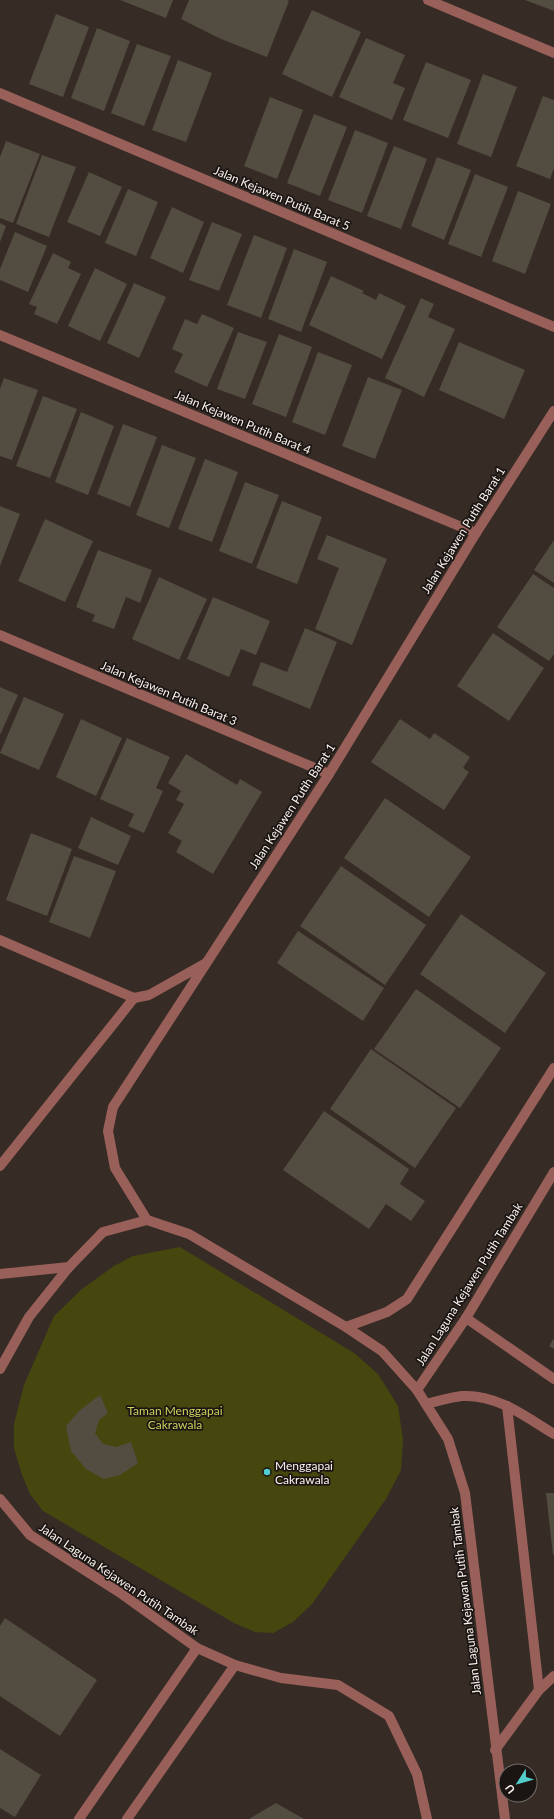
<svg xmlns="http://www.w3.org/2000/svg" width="554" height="1819" viewBox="0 0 554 1819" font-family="Lato,sans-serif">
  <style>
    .green { fill: #46470f }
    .building { fill: #534d41 }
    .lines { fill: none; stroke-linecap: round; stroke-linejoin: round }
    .minor { stroke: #99605a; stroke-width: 10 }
    .poi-dot { fill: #52cdcc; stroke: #1a1512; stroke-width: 1.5 }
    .labels { text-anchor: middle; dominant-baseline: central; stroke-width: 3.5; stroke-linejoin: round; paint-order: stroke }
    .street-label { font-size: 12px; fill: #f9f2ee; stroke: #1a1512 }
    .park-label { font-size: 12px; fill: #ccd05d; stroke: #1a1512 }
    .poi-label { font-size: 12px; fill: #f9f2ee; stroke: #1a1512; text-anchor: start }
  </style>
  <rect width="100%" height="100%" fill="#362b25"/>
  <polygon class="green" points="180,1247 257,1294 259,1294 259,1295 354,1353 378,1374 398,1406 403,1440 401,1470 386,1499 312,1604 293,1622 273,1633 255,1632 234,1623 43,1511 30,1494 22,1475 14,1448 14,1424 24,1385 54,1316 82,1289 114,1266 133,1256"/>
  <g class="building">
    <polygon points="120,0 173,0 166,18"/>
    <polygon points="189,0 287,0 289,1 267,57 221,39 181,19"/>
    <polygon points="525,0 554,0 554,11"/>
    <polygon points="312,10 361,32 332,97 282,74"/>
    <polygon points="56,14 89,27 63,97 29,84"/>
    <polygon points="97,28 130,41 104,111 71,98"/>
    <polygon points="366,38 405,55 393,83 405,88 392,120 339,97"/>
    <polygon points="137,44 171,56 144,126 111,113"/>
    <polygon points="178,60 212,73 186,142 152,130"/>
    <polygon points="426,62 471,80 448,138 403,120"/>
    <polygon points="483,74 517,87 491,157 457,144"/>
    <polygon points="543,96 554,100 554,168 550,179 516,166"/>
    <polygon points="270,97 303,110 277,179 244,166"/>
    <polygon points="314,114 347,127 320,196 287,183"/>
    <polygon points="355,130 388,143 362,213 328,200"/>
    <polygon points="6,141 40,154 13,223 0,218 0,157"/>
    <polygon points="394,146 427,159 401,229 367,216"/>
    <polygon points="42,155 76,167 49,237 16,224"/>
    <polygon points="437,157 471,170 444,240 411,226"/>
    <polygon points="89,172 122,187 100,236 67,222"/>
    <polygon points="475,174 508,187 481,257 448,244"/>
    <polygon points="128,189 158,202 136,256 105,243"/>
    <polygon points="518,191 551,204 525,274 492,261"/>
    <polygon points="172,207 204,222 183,273 150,258"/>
    <polygon points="212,222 242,234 219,291 189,280"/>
    <polygon points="0,223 6,226 0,242"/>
    <polygon points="15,232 47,246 28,292 0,280 0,269"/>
    <polygon points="254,235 287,248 261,318 227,305"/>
    <polygon points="294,249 327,262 301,332 268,319"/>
    <polygon points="53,253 71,262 68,268 81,274 57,324 34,314 37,307 29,304"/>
    <polygon points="95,268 127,284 100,341 68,326"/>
    <polygon points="331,276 364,291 362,293 376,300 379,293 406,306 382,359 309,325"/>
    <polygon points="134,283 166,297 139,358 107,343"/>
    <polygon points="421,298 434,304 428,317 455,329 424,397 385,378"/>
    <polygon points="202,314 234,328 207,387 174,372 183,354 172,349 185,319 197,324"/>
    <polygon points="238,332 267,342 245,399 217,389"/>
    <polygon points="279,334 312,347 286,417 252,404"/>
    <polygon points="459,342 525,370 504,419 439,390"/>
    <polygon points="318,352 352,365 325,435 292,422"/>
    <polygon points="368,377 402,390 375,459 342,446"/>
    <polygon points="4,378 38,390 12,460 0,456 0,389"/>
    <polygon points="43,396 77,409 50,478 16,466"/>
    <polygon points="81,412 114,426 88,495 55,482"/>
    <polygon points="123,424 157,437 130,507 97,494"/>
    <polygon points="162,445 196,458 169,528 136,515"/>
    <polygon points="205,459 238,472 212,542 178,529"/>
    <polygon points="245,482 279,495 252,564 219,551"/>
    <polygon points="282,501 322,517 297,584 256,568"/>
    <polygon points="0,506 20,514 0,566"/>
    <polygon points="45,519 93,541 65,602 18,581"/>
    <polygon points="327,535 387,559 352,645 315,629 339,568 317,559"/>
    <polygon points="554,540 554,583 534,570"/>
    <polygon points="98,550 152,570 140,603 126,597 114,629 92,621 95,615 76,607"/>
    <polygon points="533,574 554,588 554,654 549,661 497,627"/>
    <polygon points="159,577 207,599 179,660 132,639"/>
    <polygon points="213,597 270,621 256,655 241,649 229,677 187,659"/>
    <polygon points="305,628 337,642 310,709 252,685 261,662 287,672"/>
    <polygon points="493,633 544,668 509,721 457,686"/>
    <polygon points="0,687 18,695 0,735"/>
    <polygon points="24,697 64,714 39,770 0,753"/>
    <polygon points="81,719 122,738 96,796 56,777"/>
    <polygon points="400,719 430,739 434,733 470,757 463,768 469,772 444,810 371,762"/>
    <polygon points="127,738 170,757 156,788 163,791 144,833 128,826 134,814 100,799"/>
    <polygon points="186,754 237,785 240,779 262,792 213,874 176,852 182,841 168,833 184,804 176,800 181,791 168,783"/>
    <polygon points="385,798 471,857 429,917 344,858"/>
    <polygon points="91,817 131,836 118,865 78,848"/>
    <polygon points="31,833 72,849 47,916 6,900"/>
    <polygon points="74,856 116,871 90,938 49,922"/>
    <polygon points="341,866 426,925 385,985 300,926"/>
    <polygon points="461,914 546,973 505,1033 420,974"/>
    <polygon points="298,931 384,988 363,1021 277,963"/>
    <polygon points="416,989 501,1048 460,1108 374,1049"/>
    <polygon points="371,1049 456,1108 415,1168 330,1109"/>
    <polygon points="324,1111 409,1169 400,1184 425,1201 411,1221 386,1204 369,1229 283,1170"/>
    <polygon points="554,1338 554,1349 549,1346"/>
    <polygon points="100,1395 108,1413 99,1420 95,1433 103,1444 116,1447 131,1442 138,1463 120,1475 104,1479 86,1469 71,1451 66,1426 79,1411"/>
    <polygon points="546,1493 554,1493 554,1555 553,1555"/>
    <polygon points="5,1618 97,1680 60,1736 0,1696 0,1626"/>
    <polygon points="0,1749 41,1775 15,1817 0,1808"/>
    <polygon points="276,1803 304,1819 249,1819"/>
  </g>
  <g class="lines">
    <g class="minor">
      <polyline points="428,0 554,53"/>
      <polyline points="0,93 554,327"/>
      <polyline points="0,335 476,533"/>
      <polyline points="0,635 329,774"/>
      <polyline points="0,940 134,998 149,995 206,963"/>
      <polyline points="0,1166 134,998"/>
      <polyline points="147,1220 115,1168 108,1131 113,1107 329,774 476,533 554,411"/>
      <polyline points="0,1274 69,1267"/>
      <polyline points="466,1318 554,1379"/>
      <polyline points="346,1327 387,1312 407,1299 554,1068"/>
      <polyline points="0,1369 29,1317 69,1267 103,1232 147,1220 189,1234 346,1327 382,1351 417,1390 448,1439 465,1493 505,1819"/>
      <polyline points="417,1390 466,1318 554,1172"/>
      <path d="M426 1404C438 1401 451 1397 462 1396 497 1394 526 1417 554 1434"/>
      <polyline points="507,1406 539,1690"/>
      <polyline points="0,1499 30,1535 119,1592 197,1648 235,1665 281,1678 338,1685 389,1716 417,1774 427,1819"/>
      <polyline points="495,1750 539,1690 554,1676"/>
      <polyline points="79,1819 197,1648"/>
      <polyline points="127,1819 235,1665"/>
    </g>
  </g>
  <circle class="poi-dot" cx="267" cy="1472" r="4"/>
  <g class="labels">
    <g class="street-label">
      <text transform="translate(282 198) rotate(23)">Jalan Kejawen Putih Barat 5</text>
      <text transform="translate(243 422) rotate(23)">Jalan Kejawen Putih Barat 4</text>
      <text transform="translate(463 530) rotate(-58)">Jalan Kejawen Putih Barat 1</text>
      <text transform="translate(169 693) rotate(23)">Jalan Kejawen Putih Barat 3</text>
      <text transform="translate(292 806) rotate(-57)">Jalan Kejawen Putih Barat 1</text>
      <text transform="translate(469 1284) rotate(-58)">Jalan Laguna Kejawen Putih Tambak</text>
      <text transform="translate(119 1579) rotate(34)">Jalan Laguna Kejawen Putih Tambak</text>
      <text transform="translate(465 1601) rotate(-97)">Jalan Laguna Kejawan Putih Tambak</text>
    </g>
    <g class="park-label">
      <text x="175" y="1410">Taman Menggapai<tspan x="175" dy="14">Cakrawala</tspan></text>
    </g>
    <g class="poi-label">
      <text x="275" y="1465">Menggapai<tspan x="275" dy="14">Cakrawala</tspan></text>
    </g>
  </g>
  <g transform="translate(518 1783) rotate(233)"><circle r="19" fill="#1a1512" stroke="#736d6a"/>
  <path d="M0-3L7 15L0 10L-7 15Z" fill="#52cdcc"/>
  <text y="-6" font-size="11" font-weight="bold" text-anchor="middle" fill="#f9f2ee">U</text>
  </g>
</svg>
